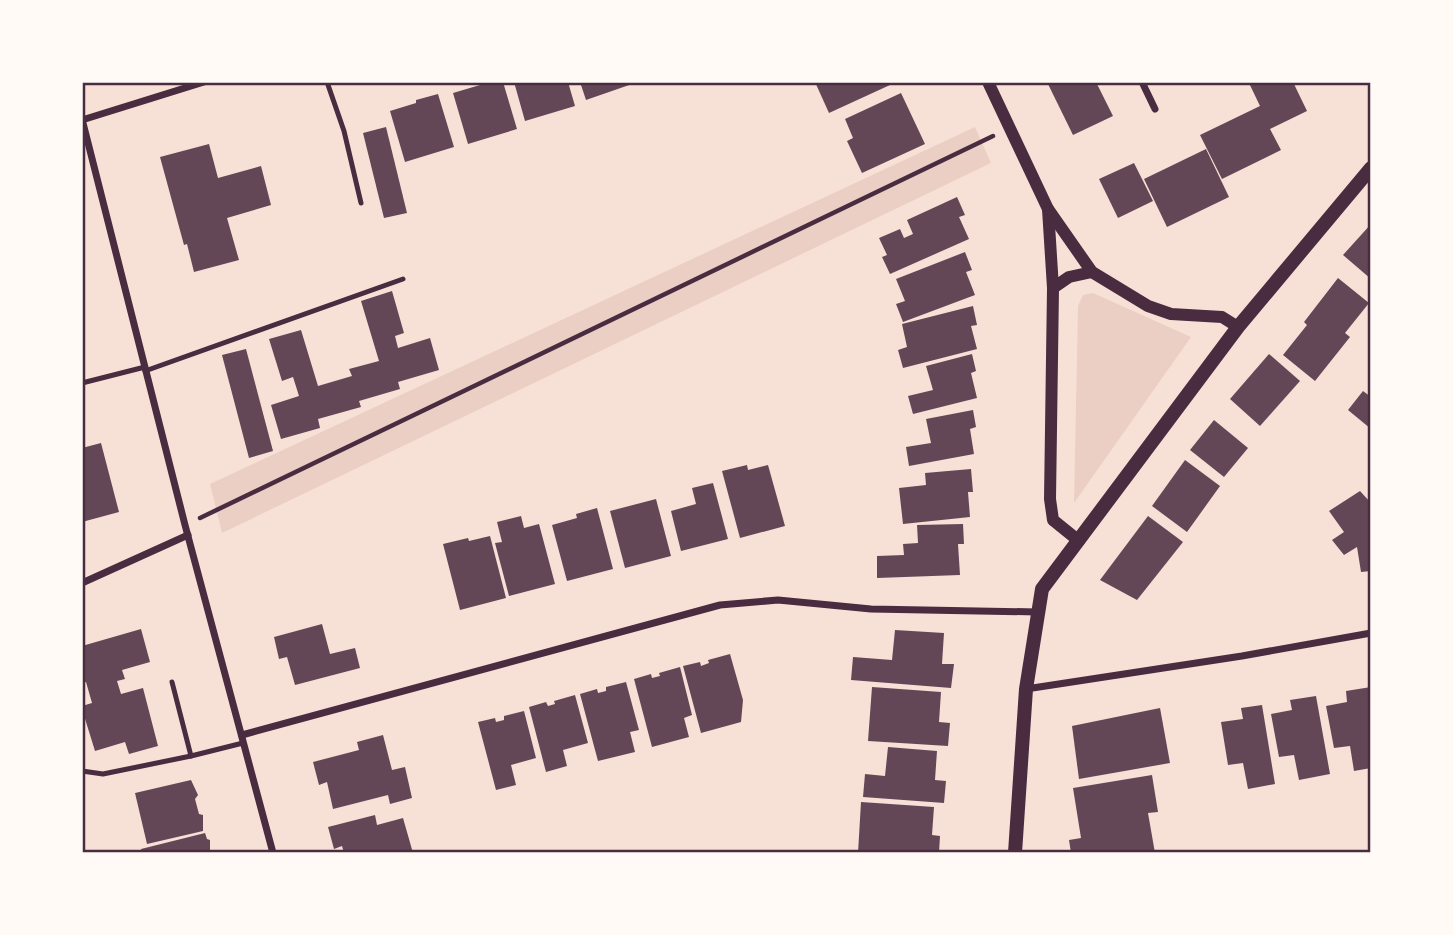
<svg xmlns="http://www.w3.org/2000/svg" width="1453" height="935" viewBox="0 0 1453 935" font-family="'Asap Condensed',sans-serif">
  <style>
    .green { fill: #ebcfc5 }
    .building { fill: #644757 }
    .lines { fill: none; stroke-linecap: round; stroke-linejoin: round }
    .path { stroke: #4a2c40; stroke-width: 4.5 }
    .service { stroke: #4a2c40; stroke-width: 5 }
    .minor { stroke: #4a2c40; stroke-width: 7 }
    .tertiary { stroke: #4a2c40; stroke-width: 12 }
    .secondary { stroke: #4a2c40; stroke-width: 14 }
    .neatline { fill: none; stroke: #4a2c40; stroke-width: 2.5 }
  </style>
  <rect width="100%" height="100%" fill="#f7e1d7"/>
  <g class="green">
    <polygon points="975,127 991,163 222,533 210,484"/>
    <polygon points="1093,293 1191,337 1074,503 1078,306 1083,295"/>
  </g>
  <g class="building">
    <polygon points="479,82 503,82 517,129 468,144 453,93 480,85"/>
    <polygon points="514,82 568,82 575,106 525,121"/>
    <polygon points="580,82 635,82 635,83 586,100"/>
    <polygon points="815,82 889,82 890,85 829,113"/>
    <polygon points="1047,82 1096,82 1113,116 1073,135"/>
    <polygon points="1252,82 1293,82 1307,111 1270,129 1281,150 1222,179 1200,135 1260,106 1249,83"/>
    <polygon points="901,93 925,144 862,173 847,141 853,138 845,119"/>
    <polygon points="438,94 454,147 405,162 390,111 416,103 416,100"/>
    <polygon points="386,127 407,213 384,218 363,133"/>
    <polygon points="209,144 218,178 261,166 271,205 227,218 239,260 194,272 187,244 184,245 160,157"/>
    <polygon points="1206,149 1229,197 1167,227 1144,179"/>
    <polygon points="1134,163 1153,201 1118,218 1099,179"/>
    <polygon points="957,197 965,215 959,217 969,239 890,274 882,257 887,255 879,238 900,229 904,238 913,234 907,220"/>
    <polygon points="1371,224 1371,279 1343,255"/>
    <polygon points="965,252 972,270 966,272 975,295 903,322 896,304 905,301 896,279"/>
    <polygon points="1338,278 1369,303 1345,333 1350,337 1315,381 1283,355 1307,325 1304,322"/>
    <polygon points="392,291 404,333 395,336 398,348 430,338 439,370 398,382 400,389 359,401 361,407 318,419 320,428 281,439 271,405 299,396 293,377 282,381 269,339 301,330 318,386 352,376 349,369 379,361 361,301"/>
    <polygon points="973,306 977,325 971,326 977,349 903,368 898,350 907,347 902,324"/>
    <polygon points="246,349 273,451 249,458 222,355"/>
    <polygon points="972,354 976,371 971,373 977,398 913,414 908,396 933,390 926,366"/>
    <polygon points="1269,354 1300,381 1260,426 1230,399"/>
    <polygon points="1363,391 1371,397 1371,429 1348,410"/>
    <polygon points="973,410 976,427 970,429 974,454 909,466 906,447 931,443 926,419"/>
    <polygon points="1214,420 1248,448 1224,477 1190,450"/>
    <polygon points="101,443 119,512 82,522 82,448"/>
    <polygon points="1185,460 1220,486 1187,532 1152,506"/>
    <polygon points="747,465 748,470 768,465 785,526 740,538 722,471"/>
    <polygon points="971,469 973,492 968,492 970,517 903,524 899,488 926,485 925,473"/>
    <polygon points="713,483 728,539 681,551 671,511 696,504 692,488"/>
    <polygon points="1360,491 1371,503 1371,571 1361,572 1357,547 1344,555 1332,540 1344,532 1329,511"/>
    <polygon points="656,499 671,556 625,568 610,511"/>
    <polygon points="597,508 613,569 567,581 552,525 577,518 576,514"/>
    <polygon points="521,516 524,528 539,524 555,584 509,596 495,543 502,542 497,522"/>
    <polygon points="1148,516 1183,542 1137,600 1100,580"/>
    <polygon points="963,524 964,544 958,544 960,575 877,578 877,556 904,555 903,544 918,543 917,525"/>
    <polygon points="490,536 506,598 460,610 443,544 468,538 469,541"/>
    <polygon points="322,624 330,654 355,648 360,668 295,685 287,657 279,659 274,637"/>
    <polygon points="141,629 150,662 122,670 125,679 117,681 121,694 143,688 158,746 129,754 125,742 95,751 82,709 82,706 92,703 86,682 82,683 82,646"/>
    <polygon points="895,630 944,633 942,664 954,664 951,688 851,680 853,657 892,660"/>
    <polygon points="730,654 743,700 741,722 701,733 683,666 700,662 701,666 709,663 708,660"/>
    <polygon points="680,667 692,715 684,718 689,737 652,747 634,679 651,674 652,678 660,676 659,673"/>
    <polygon points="626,682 639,730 630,732 635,752 598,761 580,694 597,689 598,693 606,691 606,687"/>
    <polygon points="872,687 941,692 939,722 950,723 948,746 868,741"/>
    <polygon points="1371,687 1371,768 1354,771 1350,746 1334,748 1326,706 1347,702 1346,691"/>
    <polygon points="575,695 588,743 563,750 567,766 546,772 529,707 546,702 548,706 555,704 554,701"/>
    <polygon points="1316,696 1330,774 1299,780 1294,755 1279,757 1271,714 1292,710 1290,700"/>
    <polygon points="1262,705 1275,784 1248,789 1243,763 1228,765 1221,722 1243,719 1241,708"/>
    <polygon points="1160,708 1170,763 1079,779 1072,726"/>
    <polygon points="524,711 536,758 511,765 516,785 496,790 478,722 495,718 496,722 504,720 504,716"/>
    <polygon points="383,735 392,770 405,767 412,798 390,804 388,795 333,809 327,782 319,785 313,762 359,750 357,742"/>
    <polygon points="888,747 937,751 935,780 946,781 944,803 863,797 865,774 885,776"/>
    <polygon points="1152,775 1158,812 1148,813 1155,853 1071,853 1069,840 1081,838 1073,788"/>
    <polygon points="191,780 198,795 195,799 199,814 203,815 203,831 147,844 135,793"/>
    <polygon points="861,802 934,807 932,835 940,836 939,853 858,853"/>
    <polygon points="375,815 377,825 403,818 413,853 344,853 342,846 334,849 328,827"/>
    <polygon points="205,833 207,839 210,840 210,853 142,853 141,849"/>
  </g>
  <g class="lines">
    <polyline class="path" points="200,518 993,136"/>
    <g class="service">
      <polyline points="327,82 344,131 361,203"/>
      <polyline points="145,371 403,279"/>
      <polyline points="82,383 145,367"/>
      <polyline points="172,682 191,756"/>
      <polyline points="82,771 103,774 191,756 243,743"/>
    </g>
    <g class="minor">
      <polyline points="1142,82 1155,109"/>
      <polyline points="82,119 185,525 273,853"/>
      <polyline points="82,120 204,82"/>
      <polyline points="82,583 188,535"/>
      <polyline points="1026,689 1242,656 1371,633"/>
      <polyline points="242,735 720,605 778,600 871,609 1037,612"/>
    </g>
    <g class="tertiary">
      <polyline points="988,82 1048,209 1092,272 1148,306 1171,314 1222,317 1238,327"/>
      <polyline points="1048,209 1053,288 1050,499 1053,520 1079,541"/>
      <polyline points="1053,288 1069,277 1092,272"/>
    </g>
    <polyline class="secondary" points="1015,853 1026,689 1042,589 1238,327 1371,168"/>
  </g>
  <rect width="1453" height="935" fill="none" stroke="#fffaf5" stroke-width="168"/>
  <rect x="84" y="84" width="1285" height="767" class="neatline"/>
</svg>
